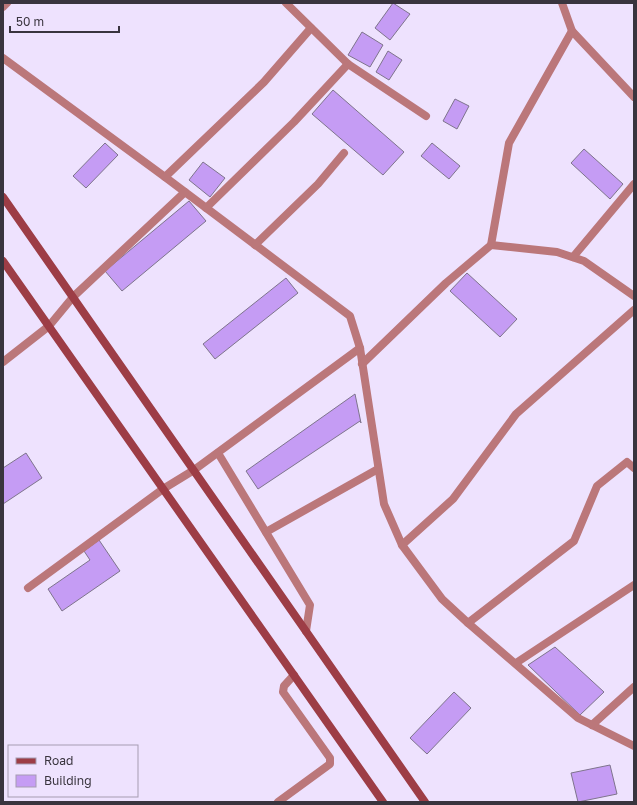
<svg xmlns="http://www.w3.org/2000/svg" width="637" height="805" viewBox="0 0 637 805" font-family="'Golos Text',sans-serif">
  <style>
    .building { fill: #c59cf4; stroke: #7e748c }
    .lines { fill: none; stroke-linecap: round; stroke-linejoin: round }
    .lane { stroke: #bb777a; stroke-width: 8 }
    .street { stroke: #bb777a; stroke-width: 8 }
    .secondary { stroke: #9d3d46; stroke-width: 8 }
  </style>
  <rect width="100%" height="100%" fill="#eee2fe"/>
  <g class="building">
    <polygon points="393,3 410,14 390,40 375,28"/>
    <polygon points="362,32 383,45 370,67 348,55"/>
    <polygon points="388,51 402,60 389,80 376,72"/>
    <polygon points="333,90 404,152 383,175 312,114"/>
    <polygon points="455,99 469,106 457,129 443,121"/>
    <polygon points="105,143 118,155 86,188 73,176"/>
    <polygon points="432,143 460,166 449,179 421,156"/>
    <polygon points="584,149 623,184 610,199 571,163"/>
    <polygon points="203,162 225,178 210,197 189,180"/>
    <polygon points="189,201 206,221 122,291 105,271"/>
    <polygon points="467,273 517,319 500,337 450,291"/>
    <polygon points="286,278 298,293 215,359 203,344"/>
    <polygon points="355,394 361,423 360,421 258,489 246,471"/>
    <polygon points="26,453 42,478 3,504 3,468"/>
    <polygon points="99,540 120,571 62,611 48,589 90,560 84,551"/>
    <polygon points="555,647 604,692 580,715 528,665"/>
    <polygon points="454,692 471,708 427,754 410,738"/>
    <polygon points="610,765 617,794 578,802 571,773"/>
  </g>
  <g class="lines">
    <polyline class="lane" points="3,362 49,326"/>
    <g class="street">
      <polyline points="286,3 348,64 426,116"/>
      <polyline points="562,3 572,31 634,97"/>
      <polyline points="3,7 7,3"/>
      <polyline points="3,58 165,177 350,316 360,348 384,504 402,545 442,599 468,623 578,718 634,746"/>
      <polyline points="165,177 264,82 311,28"/>
      <polyline points="206,208 294,122 348,64"/>
      <polyline points="255,245 318,184 344,153"/>
      <polyline points="491,245 557,252 584,261 634,296"/>
      <polyline points="573,257 634,184"/>
      <polyline points="49,326 73,297 185,192"/>
      <polyline points="362,364 446,283 491,245 509,143 572,31"/>
      <polyline points="218,453 310,605 306,631"/>
      <polyline points="266,532 378,469"/>
      <polyline points="402,545 453,499 516,414 634,310"/>
      <polyline points="28,588 163,489 194,470 360,348"/>
      <polyline points="468,623 574,541 597,486 627,462 634,468"/>
      <polyline points="516,663 634,585"/>
      <polyline points="592,725 634,687"/>
      <polyline points="278,802 330,764 330,758 283,692 284,686 294,675"/>
    </g>
    <g class="secondary">
      <polyline points="3,197 425,802"/>
      <polyline points="3,261 383,802"/>
    </g>
  </g>
  <rect width="637" height="805" fill="none" stroke="#39343e" stroke-width="8"/>
  <rect x="8" y="745" width="130" height="52" fill="#eee2fe" stroke="#a69cb1"/>
  <rect x="16" y="758" width="20" height="6" fill="#9d3d46" stroke="#a69cb1"/>
  <text x="44" y="765" font-size="12" fill="#39343e">Road</text>
  <rect x="16" y="775" width="20" height="12" fill="#c59cf4" stroke="#a69cb1"/>
  <text x="44" y="785" font-size="12" fill="#39343e">Building</text>
  <path d="M10 26v6h109v-6" fill="none" stroke="#39343e" stroke-width="2"/>
  <text x="16" y="26" font-size="12" fill="#39343e" stroke="#eee2fe" stroke-width="3" paint-order="stroke">50 m</text>
</svg>
